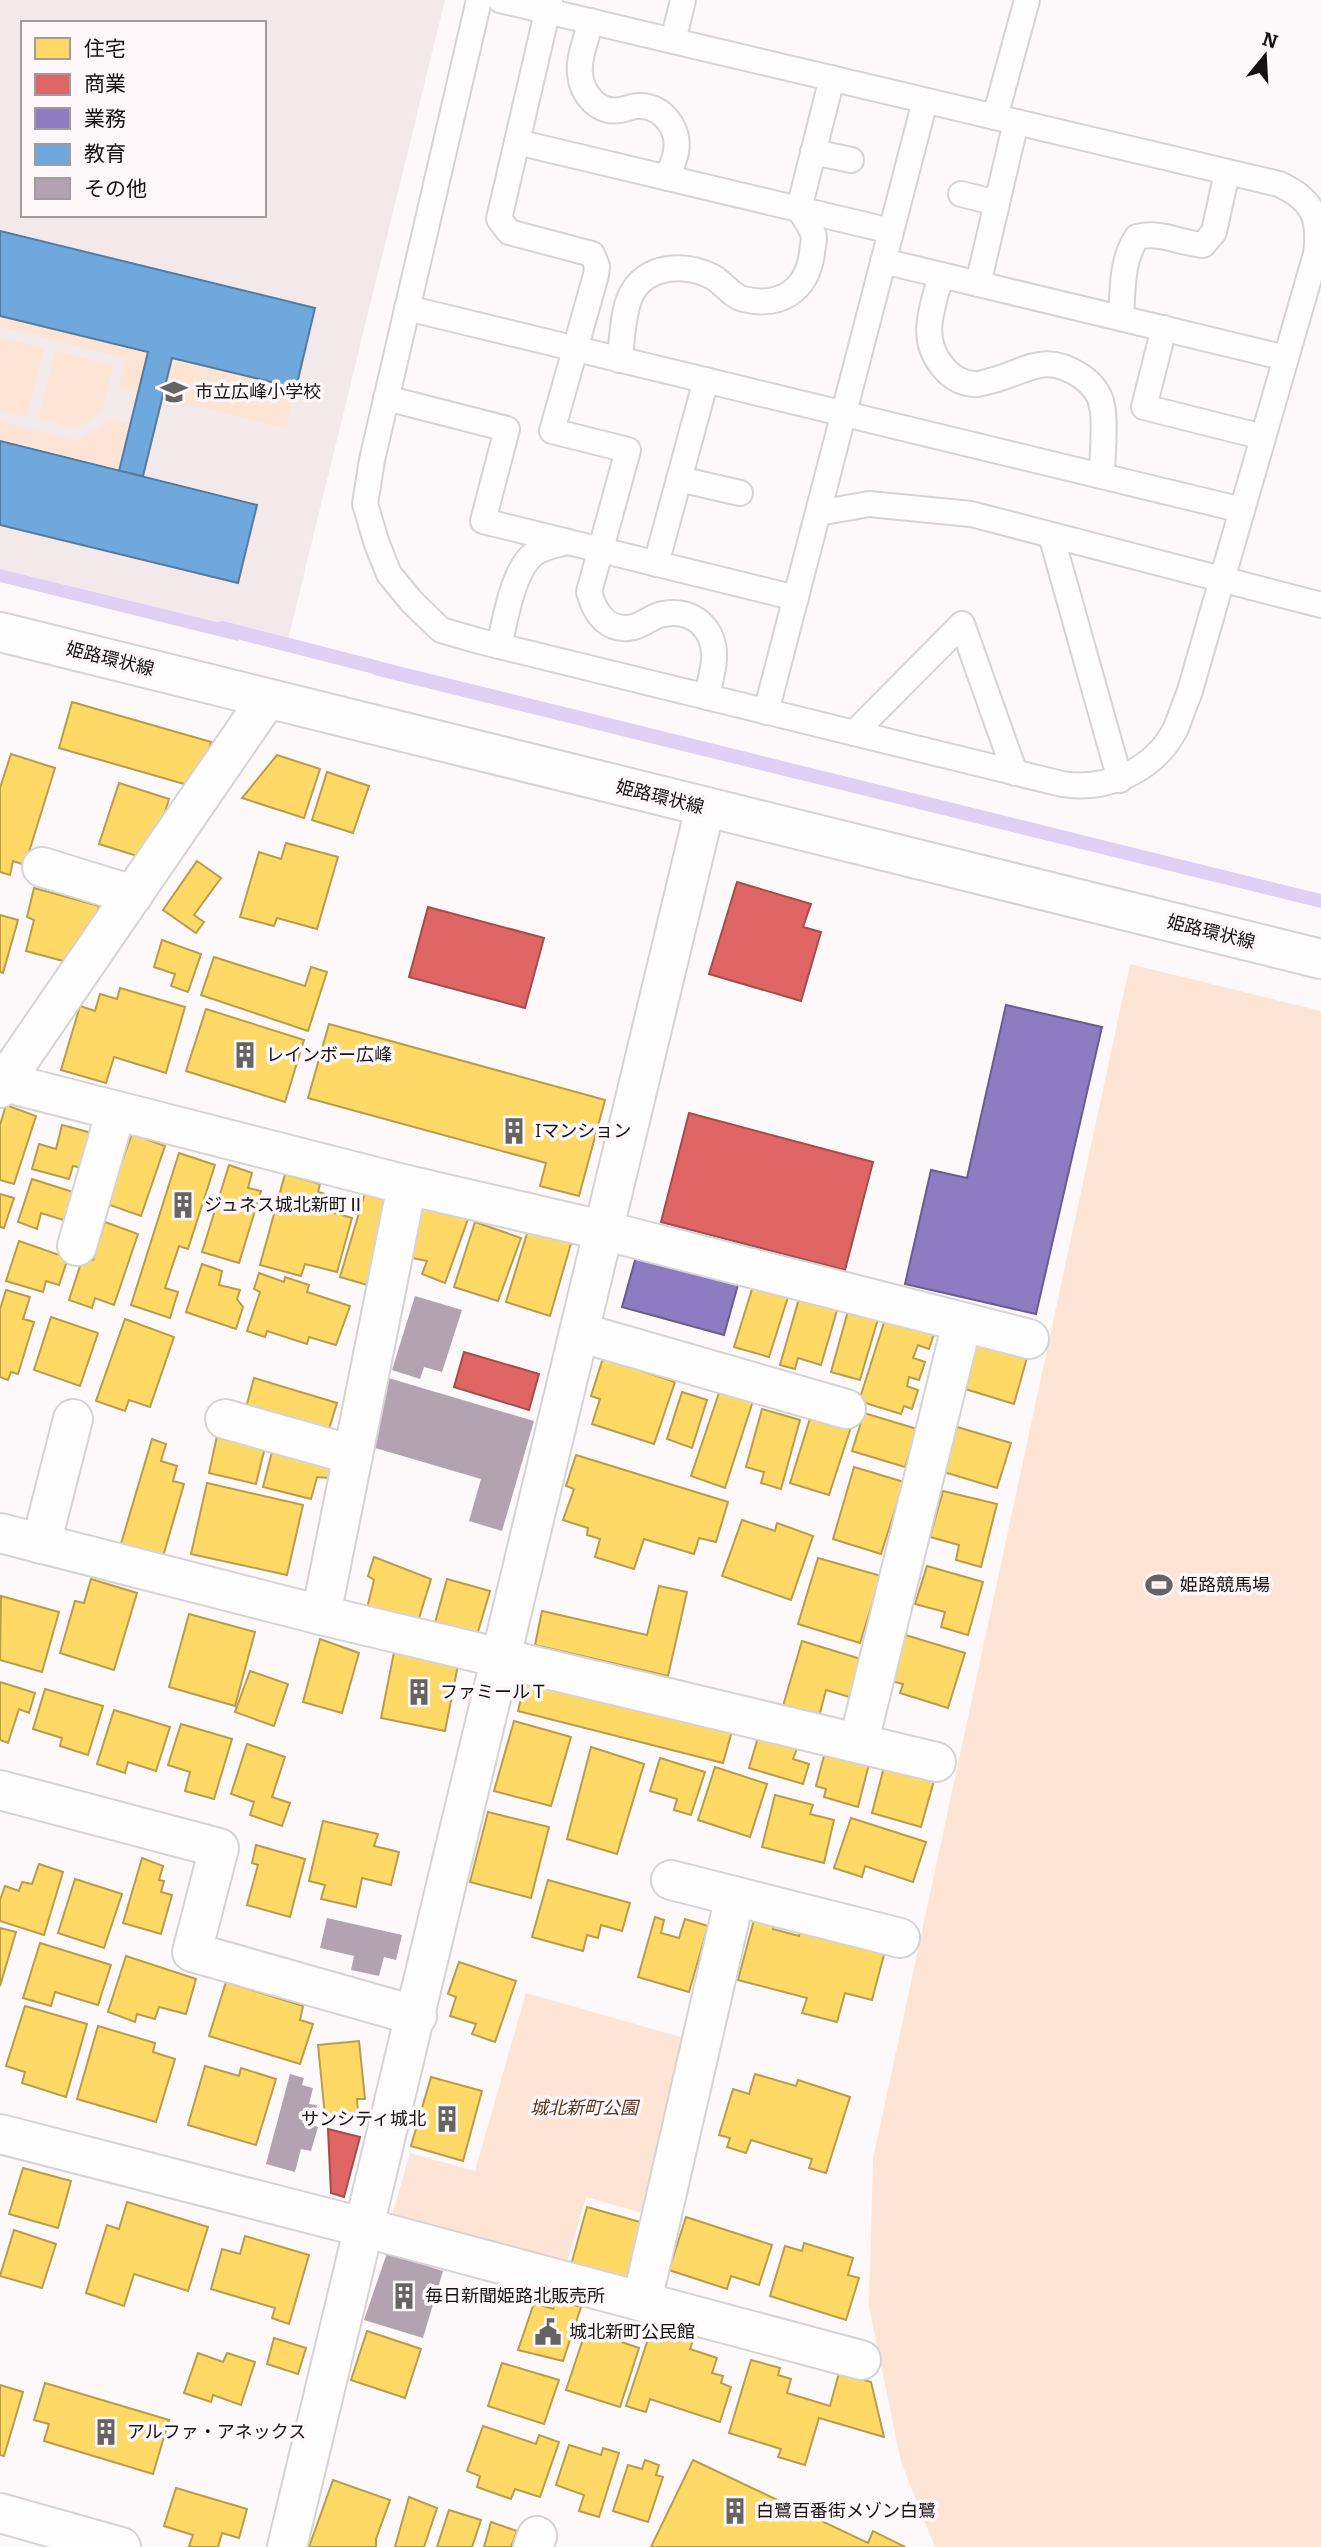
<svg xmlns="http://www.w3.org/2000/svg" width="1321" height="2547" viewBox="0 0 1321 2547" font-family="Bitter,'Noto Sans JP',serif">
  <style>
    .built { fill: #f3e8ea; fill-rule: evenodd }
    .green { fill: #fde4d4 }
    .water { fill: #e0d0f6 }
    .homes { fill: #ffd966; stroke: #b99d4d; stroke-width: 2 }
    .shops { fill: #e06666; stroke: #a34d4d; stroke-width: 2 }
    .offices { fill: #8e7cc3; stroke: #6a5c8e; stroke-width: 2 }
    .schools { fill: #6fa8dc; stroke: #547ba0; stroke-width: 2 }
    .lines { fill: none; stroke-linecap: round; stroke-linejoin: round }
    .stream { stroke: #e0d0f6; stroke-width: 14 }
    .building { fill: #b3a3b0 }
    .service-casing { stroke: #d6d3d4; stroke-width: 28 }
    .minor-casing { stroke: #d6d3d4; stroke-width: 42 }
    .secondary-casing { stroke: #d6d3d4; stroke-width: 42 }
    .service { stroke: #fffefe; stroke-width: 24 }
    .minor { stroke: #fffefe; stroke-width: 38 }
    .secondary { stroke: #fffefe; stroke-width: 38 }
    .labels { text-anchor: middle; dominant-baseline: central; stroke-width: 7; stroke-linejoin: round; paint-order: stroke }
    .poi-label { font-size: 18px; fill: #151213; stroke: #fff7f9; text-anchor: start }
    .street-label { font-size: 18px; fill: #151213; stroke: #fff7f9 }
    .park-label { font-size: 18px; font-style: italic; fill: #58361a; stroke: #fff7f9 }
  </style>
  <rect width="100%" height="100%" fill="#fdf9fa"/>
  <path class="built" d="M0 0H445L288 639 0 569ZM23 23H264V215H23Z"/>
  <g class="green">
    <polygon points="0,316 148,352 138,392 119,388 126,358 0,327"/>
    <polygon points="0,338 44,348 27,417 0,410"/>
    <polygon points="55,351 113,365 102,412 75,428 38,419"/>
    <polygon points="172,358 296,388 286,428 162,398"/>
    <polygon points="111,420 130,424 119,471 0,442 0,422 76,441"/>
    <polygon points="1130,964 1321,1011 1321,2547 935,2547 901,2462 869,2307 873,2159"/>
    <polygon points="526,1993 695,2041 646,2214 586,2197 564,2273 390,2223 410,2153 475,2171"/>
  </g>
  <g class="water">
    <polygon points="0,569 242,628 238,641 0,582"/>
    <polygon points="358,656 1321,894 1321,908 374,675 357,663"/>
  </g>
  <g class="homes">
    <polygon points="72,702 211,742 198,788 59,748"/>
    <polygon points="11,754 55,768 25,865 13,861 10,875 0,872 0,788"/>
    <polygon points="277,755 320,769 304,818 242,798"/>
    <polygon points="327,772 369,786 353,833 312,820"/>
    <polygon points="119,783 169,799 150,860 99,844"/>
    <polygon points="286,843 338,857 317,929 277,918 274,926 240,917 259,852 281,859"/>
    <polygon points="197,861 221,878 194,915 204,922 196,933 163,910"/>
    <polygon points="34,888 99,906 92,932 67,962 26,951 34,920 27,917"/>
    <polygon points="0,915 18,920 3,973 0,972"/>
    <polygon points="162,940 201,954 188,992 171,986 175,974 154,967"/>
    <polygon points="214,957 305,986 311,967 327,972 308,1031 201,995"/>
    <polygon points="120,988 185,1007 166,1073 114,1057 106,1083 61,1070 80,1006 95,1011 100,994 117,999"/>
    <polygon points="206,1009 304,1040 285,1102 186,1071"/>
    <polygon points="329,1024 605,1100 579,1196 540,1186 546,1163 308,1098"/>
    <polygon points="6,1105 36,1116 14,1184 0,1180 0,1125"/>
    <polygon points="62,1125 92,1133 82,1168 73,1166 69,1179 32,1169 39,1144 56,1149"/>
    <polygon points="132,1134 165,1146 141,1216 107,1204"/>
    <polygon points="179,1153 215,1165 188,1249 179,1246 165,1288 178,1292 170,1318 131,1305"/>
    <polygon points="229,1165 252,1173 248,1188 261,1191 239,1263 202,1252"/>
    <polygon points="285,1174 320,1184 318,1192 325,1194 321,1209 352,1218 337,1272 305,1264 301,1276 260,1265"/>
    <polygon points="32,1179 79,1194 70,1222 41,1213 37,1229 18,1222"/>
    <polygon points="367,1186 394,1205 371,1286 340,1277"/>
    <polygon points="0,1194 14,1198 4,1228 0,1227"/>
    <polygon points="418,1202 468,1219 445,1283 422,1274 427,1261 403,1256"/>
    <polygon points="105,1222 138,1234 114,1305 95,1298 92,1308 69,1300 83,1257 93,1260"/>
    <polygon points="475,1222 521,1238 498,1301 454,1287"/>
    <polygon points="529,1227 572,1240 550,1316 506,1302"/>
    <polygon points="19,1241 68,1258 59,1285 46,1281 43,1292 6,1281"/>
    <polygon points="202,1264 222,1271 219,1285 240,1290 237,1299 243,1307 236,1329 186,1312"/>
    <polygon points="259,1273 284,1282 285,1277 309,1285 307,1292 350,1306 336,1345 309,1337 307,1344 267,1331 265,1337 247,1331 260,1292 254,1289"/>
    <polygon points="754,1283 789,1294 769,1357 734,1347"/>
    <polygon points="6,1290 30,1297 23,1319 34,1322 18,1374 11,1372 8,1380 0,1377 0,1309"/>
    <polygon points="800,1295 838,1307 821,1365 798,1358 795,1369 780,1365"/>
    <polygon points="888,1310 937,1325 929,1349 918,1345 913,1358 925,1362 919,1380 909,1377 907,1386 918,1390 912,1409 904,1406 901,1414 859,1401"/>
    <polygon points="848,1311 878,1319 860,1380 831,1372"/>
    <polygon points="51,1317 98,1333 80,1386 34,1370"/>
    <polygon points="125,1319 174,1337 150,1407 129,1400 125,1411 96,1401"/>
    <polygon points="976,1339 1028,1354 1014,1404 962,1388"/>
    <polygon points="603,1358 675,1382 654,1444 592,1424 600,1399 591,1396"/>
    <polygon points="254,1378 337,1403 326,1439 244,1415"/>
    <polygon points="720,1390 753,1401 725,1488 691,1476"/>
    <polygon points="682,1392 707,1400 692,1448 667,1439"/>
    <polygon points="762,1409 800,1420 781,1489 761,1483 764,1472 746,1467"/>
    <polygon points="812,1412 852,1424 829,1495 790,1483"/>
    <polygon points="864,1413 917,1429 905,1467 852,1451"/>
    <polygon points="957,1427 1011,1443 997,1488 944,1472"/>
    <polygon points="217,1436 265,1447 256,1484 209,1473"/>
    <polygon points="152,1439 166,1444 161,1461 177,1466 173,1481 184,1484 162,1560 120,1547"/>
    <polygon points="273,1448 333,1464 329,1478 317,1477 311,1499 263,1487"/>
    <polygon points="576,1455 728,1502 716,1542 699,1538 694,1554 644,1539 634,1569 595,1557 600,1539 587,1535 588,1528 563,1520 574,1489 566,1486"/>
    <polygon points="854,1467 904,1482 881,1554 833,1539"/>
    <polygon points="207,1483 303,1505 287,1575 191,1554"/>
    <polygon points="943,1491 997,1504 981,1567 956,1560 959,1545 930,1537"/>
    <polygon points="742,1520 775,1531 777,1523 813,1536 791,1600 722,1576"/>
    <polygon points="374,1557 431,1579 416,1628 366,1612 374,1580 368,1576"/>
    <polygon points="818,1558 881,1576 860,1643 798,1624"/>
    <polygon points="927,1566 983,1582 968,1635 941,1627 945,1612 915,1604"/>
    <polygon points="91,1579 137,1593 114,1670 60,1653 75,1601 84,1603"/>
    <polygon points="447,1579 490,1591 475,1642 433,1630"/>
    <polygon points="659,1586 687,1592 668,1676 535,1645 542,1611 647,1635"/>
    <polygon points="1,1596 59,1612 42,1672 0,1660"/>
    <polygon points="189,1614 255,1632 235,1706 169,1687"/>
    <polygon points="902,1634 965,1653 948,1708 900,1693 903,1684 888,1680"/>
    <polygon points="320,1639 359,1653 342,1713 303,1702"/>
    <polygon points="802,1641 864,1660 853,1698 826,1690 819,1717 783,1706"/>
    <polygon points="394,1652 458,1665 445,1731 381,1718"/>
    <polygon points="250,1671 288,1684 274,1726 235,1712"/>
    <polygon points="526,1678 732,1731 723,1763 518,1711"/>
    <polygon points="0,1682 35,1693 29,1713 19,1709 8,1743 0,1740"/>
    <polygon points="45,1689 103,1706 88,1755 60,1746 62,1738 33,1729"/>
    <polygon points="114,1710 170,1727 156,1771 128,1762 125,1773 97,1764"/>
    <polygon points="514,1721 571,1737 551,1806 494,1791"/>
    <polygon points="181,1724 232,1739 214,1799 185,1791 190,1772 168,1765"/>
    <polygon points="759,1734 798,1746 793,1759 809,1764 803,1784 749,1768"/>
    <polygon points="247,1744 285,1757 272,1797 290,1803 282,1826 250,1815 254,1802 231,1794"/>
    <polygon points="591,1747 644,1764 617,1854 567,1839"/>
    <polygon points="825,1752 869,1764 858,1807 824,1797 826,1789 816,1786"/>
    <polygon points="660,1758 705,1772 691,1815 674,1810 677,1799 650,1791"/>
    <polygon points="885,1763 935,1777 921,1827 872,1813"/>
    <polygon points="715,1767 767,1784 750,1837 698,1820"/>
    <polygon points="775,1795 813,1805 810,1814 834,1820 824,1863 762,1847"/>
    <polygon points="488,1812 549,1827 531,1898 470,1882"/>
    <polygon points="851,1818 926,1842 913,1882 865,1866 862,1877 834,1868"/>
    <polygon points="323,1821 378,1834 374,1846 399,1852 391,1885 362,1878 356,1907 321,1899 325,1885 309,1881"/>
    <polygon points="256,1845 305,1859 290,1917 247,1905 258,1865 252,1863"/>
    <polygon points="142,1858 163,1866 159,1880 164,1881 161,1892 172,1895 161,1934 123,1923"/>
    <polygon points="39,1864 63,1872 44,1935 0,1921 0,1900 5,1886 19,1891 22,1882 32,1884"/>
    <polygon points="75,1879 122,1894 104,1948 58,1933"/>
    <polygon points="548,1880 630,1903 622,1931 601,1925 598,1938 587,1935 583,1951 532,1937"/>
    <polygon points="755,1916 775,1921 773,1929 799,1936 801,1928 885,1951 872,2000 845,1993 837,2022 802,2013 807,1998 738,1980"/>
    <polygon points="655,1917 664,1920 661,1933 679,1938 685,1919 708,1926 689,1992 638,1977"/>
    <polygon points="0,1928 16,1932 0,1986"/>
    <polygon points="40,1943 111,1965 98,2005 55,1992 51,2006 23,1998"/>
    <polygon points="126,1956 196,1979 186,2014 159,2007 155,2019 137,2014 135,2022 108,2012"/>
    <polygon points="459,1962 516,1981 495,2042 472,2034 476,2024 450,2016 456,1997 448,1994"/>
    <polygon points="226,1982 303,2006 300,2020 313,2024 300,2064 209,2036"/>
    <polygon points="25,2006 87,2024 66,2097 22,2083 25,2072 6,2066"/>
    <polygon points="98,2026 155,2043 153,2052 175,2059 156,2122 77,2099"/>
    <polygon points="359,2041 365,2099 357,2099 358,2113 325,2116 318,2045"/>
    <polygon points="205,2066 239,2076 241,2068 276,2079 256,2145 188,2125"/>
    <polygon points="755,2074 796,2086 798,2080 850,2097 826,2173 809,2168 812,2159 751,2140 746,2153 727,2147 730,2138 719,2135 733,2089 749,2094"/>
    <polygon points="431,2077 482,2091 463,2161 411,2146"/>
    <polygon points="23,2168 71,2181 58,2228 9,2214"/>
    <polygon points="127,2202 208,2227 188,2291 134,2274 124,2306 86,2293 107,2225 119,2229"/>
    <polygon points="587,2207 647,2224 630,2286 570,2269"/>
    <polygon points="686,2217 772,2245 759,2285 731,2276 727,2289 669,2270"/>
    <polygon points="14,2230 56,2244 42,2288 0,2276"/>
    <polygon points="245,2236 309,2255 289,2324 272,2318 275,2308 211,2289 222,2249 240,2254"/>
    <polygon points="804,2243 853,2258 848,2275 859,2278 846,2320 770,2296 785,2246 802,2251"/>
    <polygon points="556,2299 581,2307 563,2361 518,2350 534,2303 553,2309"/>
    <polygon points="652,2327 693,2340 690,2349 717,2358 712,2373 723,2376 721,2383 731,2387 720,2422 650,2399 646,2412 626,2406"/>
    <polygon points="586,2330 639,2348 620,2407 566,2390"/>
    <polygon points="367,2331 421,2349 405,2398 351,2380"/>
    <polygon points="274,2338 306,2348 298,2374 267,2364"/>
    <polygon points="198,2353 223,2362 227,2353 255,2362 241,2405 213,2395 211,2402 184,2393"/>
    <polygon points="751,2360 780,2368 778,2375 791,2379 787,2393 830,2406 839,2373 871,2382 884,2437 819,2418 805,2465 778,2457 781,2449 729,2433"/>
    <polygon points="502,2363 559,2380 544,2424 488,2406"/>
    <polygon points="45,2383 169,2420 153,2474 44,2441 49,2424 34,2420"/>
    <polygon points="0,2385 23,2392 4,2456 0,2455"/>
    <polygon points="483,2426 536,2444 539,2435 559,2442 540,2497 515,2489 511,2499 477,2487 480,2476 467,2471"/>
    <polygon points="569,2445 601,2455 603,2448 619,2453 599,2517 579,2511 584,2495 556,2485"/>
    <polygon points="645,2460 659,2465 656,2475 663,2477 648,2522 613,2511 628,2465 642,2469"/>
    <polygon points="693,2460 868,2543 873,2531 905,2547 651,2547"/>
    <polygon points="333,2480 390,2500 376,2539 376,2547 309,2547"/>
    <polygon points="176,2488 247,2509 239,2538 222,2533 218,2547 193,2547 189,2546 193,2535 164,2526"/>
    <polygon points="409,2497 437,2508 424,2547 395,2547"/>
    <polygon points="449,2510 481,2520 472,2547 437,2547"/>
    <polygon points="491,2522 517,2531 511,2547 484,2547"/>
  </g>
  <g class="shops">
    <polygon points="737,882 811,904 803,927 821,932 801,1001 709,974"/>
    <polygon points="428,907 544,938 525,1008 409,977"/>
    <polygon points="689,1113 873,1162 845,1270 661,1222"/>
    <polygon points="464,1352 539,1374 529,1410 454,1387"/>
    <polygon points="328,2129 360,2137 344,2197 331,2193"/>
  </g>
  <g class="offices">
    <polygon points="1006,1005 1102,1027 1036,1314 905,1284 931,1170 967,1178"/>
    <polygon points="637,1253 739,1281 724,1335 622,1307"/>
  </g>
  <g class="schools">
    <polygon points="0,231 315,308 296,388 172,358 143,476 119,471 148,352 0,316"/>
    <polygon points="0,441 257,505 238,583 0,525"/>
  </g>
  <g class="lines">
    <polyline class="stream" points="222,628 375,667"/>
  </g>
  <g class="building">
    <polygon points="415,1296 462,1310 442,1372 424,1367 420,1379 392,1370"/>
    <polygon points="385,1377 534,1421 502,1531 469,1521 481,1479 365,1445"/>
    <polygon points="327,1918 402,1935 396,1960 384,1957 379,1976 351,1970 354,1956 320,1948"/>
    <polygon points="290,2074 304,2078 302,2085 313,2088 309,2104 317,2105 312,2125 318,2127 311,2151 301,2149 295,2172 266,2164"/>
    <polygon points="387,2253 443,2271 423,2338 364,2320"/>
  </g>
  <g class="lines">
    <defs>
      <g id="service">
        <path d="M479 0 372 460 365 504 377 544 389 574 412 602 441 630 479 641 1062 784C1107 791 1153 771 1175 730 1180 719 1184 705 1189 694L1316 254C1321 217 1312 199 1279 184L500 0"/>
        <path d="M550 0 499 219 509 232 592 254 597 266 596 275 552 431 628 450 589 592C595 614 608 633 634 627 645 624 653 615 664 614 693 608 716 629 714 660 713 672 709 685 707 697"/>
        <path d="M591 21C587 37 578 58 580 74 582 94 598 114 620 110 627 109 633 105 641 106 664 107 680 130 676 152 674 161 670 170 668 178"/>
        <polyline points="673,41 683,0"/>
        <polyline points="995,117 1027,0"/>
        <polyline points="517,142 891,231"/>
        <polyline points="813,152 851,160"/>
        <polyline points="961,194 997,203"/>
        <polyline points="883,261 1286,358"/>
        <path d="M941 275C933 307 918 338 943 367 951 377 960 383 974 384 979 385 985 382 990 381 1027 372 1043 351 1081 376 1091 383 1100 393 1102 406 1106 421 1102 458 1102 476"/>
        <polyline points="978,284 1016,122"/>
        <polyline points="407,308 1242,510"/>
        <path d="M1121 318C1123 290 1121 261 1137 237 1162 231 1179 243 1203 245L1214 232 1227 172"/>
        <polyline points="1164,328 1144,407 1263,437"/>
        <path d="M619 360C623 339 622 316 630 297 644 264 685 263 713 277 723 283 732 296 743 299 780 308 807 291 812 253 812 249 814 242 814 238 813 229 804 217 799 209L832 78"/>
        <polyline points="386,398 507,429 483,521 796,598"/>
        <polyline points="679,479 740,493"/>
        <polyline points="818,513 869,504 971,514 1321,605"/>
        <polyline points="1051,535 1120,780"/>
        <polyline points="656,564 706,380"/>
        <path d="M499 646C505 621 513 568 535 553 543 547 557 545 567 542"/>
        <polyline points="766,712 925,101"/>
        <polyline points="854,733 962,624 1015,773"/>
      </g>
      <g id="minor">
        <polyline points="42,867 133,895"/>
        <polyline points="0,1081 407,1185 606,1231 1029,1339"/>
        <polyline points="0,1088 267,699"/>
        <polyline points="77,1246 116,1111"/>
        <polyline points="582,1333 846,1409"/>
        <polyline points="225,1419 353,1455"/>
        <polyline points="0,1533 321,1615 936,1762"/>
        <polyline points="41,1544 73,1419"/>
        <polyline points="321,1615 407,1185"/>
        <polyline points="859,1741 962,1323"/>
        <polyline points="0,1790 219,1848 192,1952 417,2016"/>
        <polyline points="671,1880 900,1938"/>
        <polyline points="0,2134 366,2228 861,2360"/>
        <polyline points="642,2301 735,1896"/>
        <polyline points="0,2513 121,2547"/>
        <path d="M287 2547C431 1968 569 1388 705 808"/>
        <polyline points="533,2547 537,2536"/>
      </g>
      <polyline id="secondary" points="0,632 1321,959"/>
    </defs>
    <use href="#service" class="service-casing"/>
    <use href="#minor" class="minor-casing"/>
    <use href="#secondary" class="secondary-casing"/>
    <use href="#service" class="service"/>
    <use href="#minor" class="minor"/>
    <use href="#secondary" class="secondary"/>
  </g>
  <defs>
    <symbol id="school-bare" viewBox="-9 -9 18 18"><path d="M0-5L7-2L0 1L-7-2ZM-4 1L0 2.5L4 1V4Q0 6-4 4Z" fill="#666364" stroke="#fff7f9" stroke-width="2.5" paint-order="stroke"/></symbol>
    <symbol id="building-bare" viewBox="-9 -9 18 18"><path d="M-4-6H4V6H1V3H-1V6H-4ZM-2.5-4.3h1.7v1.8h-1.7ZM.8-4.3h1.7v1.8H.8ZM-2.5-1h1.7V.8h-1.7ZM.8-1h1.7V.8H.8Z" fill="#666364" stroke="#fff7f9" stroke-width="2.5" paint-order="stroke"/></symbol>
    <symbol id="stadium-bare" viewBox="-9 -9 18 18"><path d="M0-5a6.5 5 0 1 0 0 10a6.5 5 0 1 0 0-10ZM-3.5-1.8h7v3.6h-7Z" fill="#666364" stroke="#fff7f9" stroke-width="2.5" paint-order="stroke"/></symbol>
    <symbol id="civic-bare" viewBox="-9 -9 18 18"><path d="M-.6-6.5H3V-4.5H.6V-3L4-1V1h2V6H-6V1h2V-1L-.6-3ZM-1.2 2.5V6h2.4V2.5Z" fill="#666364" stroke="#fff7f9" stroke-width="2.5" paint-order="stroke"/></symbol>
  </defs>
  <g fill-rule="evenodd">
    <use href="#school-bare" x="155" y="373" width="38" height="38"/>
    <use href="#building-bare" x="226" y="1036" width="38" height="38"/>
    <use href="#building-bare" x="495" y="1112" width="38" height="38"/>
    <use href="#building-bare" x="164" y="1186" width="38" height="38"/>
    <use href="#stadium-bare" x="1140" y="1566" width="38" height="38"/>
    <use href="#building-bare" x="400" y="1673" width="38" height="38"/>
    <use href="#building-bare" x="428" y="2100" width="38" height="38"/>
    <use href="#building-bare" x="385" y="2277" width="38" height="38"/>
    <use href="#civic-bare" x="529" y="2313" width="38" height="38"/>
    <use href="#building-bare" x="87" y="2413" width="38" height="38"/>
    <use href="#building-bare" x="716" y="2492" width="38" height="38"/>
  </g>
  <g class="labels">
    <g class="poi-label">
      <text x="195" y="392">市立広峰小学校</text>
      <text x="266" y="1055">レインボー広峰</text>
      <text x="535" y="1131">Iマンション</text>
      <text x="204" y="1205">ジュネス城北新町Ⅱ</text>
      <text x="1180" y="1585">姫路競馬場</text>
      <text x="440" y="1692">ファミールＴ</text>
      <text x="426" y="2119" text-anchor="end">サンシティ城北</text>
      <text x="425" y="2296">毎日新聞姫路北販売所</text>
      <text x="569" y="2332">城北新町公民館</text>
      <text x="127" y="2432">アルファ・アネックス</text>
      <text x="756" y="2511">白鷺百番街メゾン白鷺</text>
    </g>
    <g class="street-label">
      <text transform="translate(110 659) rotate(14)">姫路環状線</text>
      <text transform="translate(660 797) rotate(14)">姫路環状線</text>
      <text transform="translate(1211 932) rotate(14)">姫路環状線</text>
    </g>
    <g class="park-label">
      <text x="584" y="2108">城北新町公園</text>
    </g>
  </g>
  <rect x="21" y="21" width="245" height="196" fill="#fff7f9" stroke="#a19b9d" stroke-width="2"/>
  <rect x="35" y="38" width="35" height="21" fill="#ffd966" stroke="#a19b9d" stroke-width="2"/>
  <text x="84" y="56" font-size="21" fill="#151213">住宅</text>
  <rect x="35" y="74" width="35" height="21" fill="#e06666" stroke="#a19b9d" stroke-width="2"/>
  <text x="84" y="91" font-size="21" fill="#151213">商業</text>
  <rect x="35" y="108" width="35" height="21" fill="#8e7cc3" stroke="#a19b9d" stroke-width="2"/>
  <text x="84" y="126" font-size="21" fill="#151213">業務</text>
  <rect x="35" y="144" width="35" height="21" fill="#6fa8dc" stroke="#a19b9d" stroke-width="2"/>
  <text x="84" y="161" font-size="21" fill="#151213">教育</text>
  <rect x="35" y="178" width="35" height="21" fill="#b3a3b0" stroke="#a19b9d" stroke-width="2"/>
  <text x="84" y="196" font-size="21" fill="#151213">その他</text>
  <g transform="translate(1265 56) rotate(18)" stroke="#fff7f9" stroke-width="5" paint-order="stroke">
  <path d="M0-5L12 26L0 18L-12 26Z" fill="#151213"/>
  <text y="-10" font-size="19" font-weight="bold" text-anchor="middle" fill="#151213">N</text>
  </g>
</svg>
